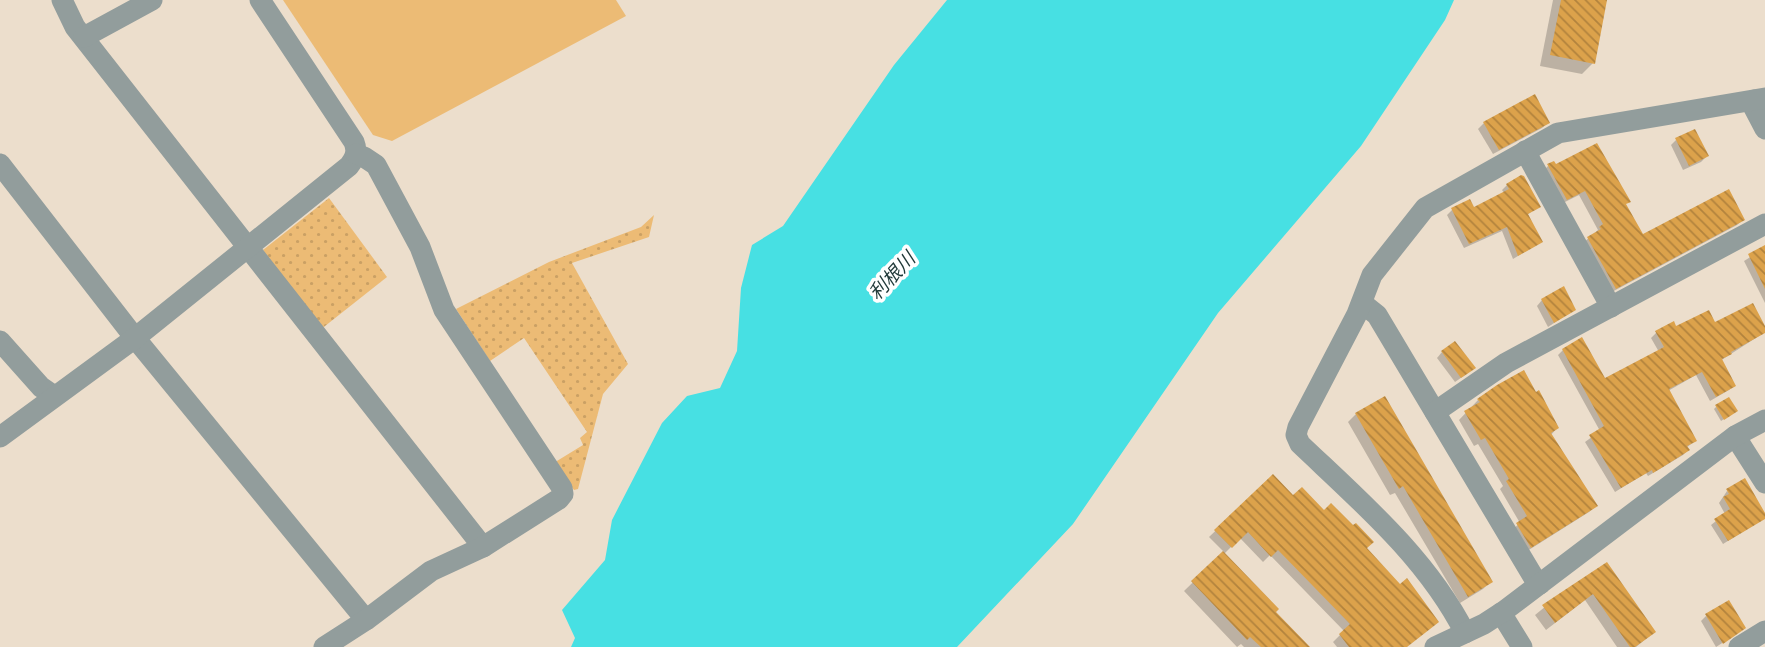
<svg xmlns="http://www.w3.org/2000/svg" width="1765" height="647" viewBox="0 0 1765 647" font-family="'Libre Baskerville','Noto Sans JP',serif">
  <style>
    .grass { fill: url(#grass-dots) }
    .garden { fill: #ecbb75 }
    .water { fill: #47e0e3 }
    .shadow { fill: #0003 }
    .building { fill: url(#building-back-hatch) }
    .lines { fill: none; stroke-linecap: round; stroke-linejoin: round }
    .street { stroke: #929d9c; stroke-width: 21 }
    .labels { text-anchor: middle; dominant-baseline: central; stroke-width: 7; stroke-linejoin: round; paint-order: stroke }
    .water-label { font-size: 19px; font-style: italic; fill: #1f3838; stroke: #fff }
  </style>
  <defs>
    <pattern id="grass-dots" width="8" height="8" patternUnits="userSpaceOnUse" patternTransform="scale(1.75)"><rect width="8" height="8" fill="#ecbb75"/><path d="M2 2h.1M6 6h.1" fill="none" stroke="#caa064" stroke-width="1.8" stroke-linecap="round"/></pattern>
    <pattern id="building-back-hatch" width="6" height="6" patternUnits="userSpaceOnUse" patternTransform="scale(1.75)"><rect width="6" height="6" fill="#dca24b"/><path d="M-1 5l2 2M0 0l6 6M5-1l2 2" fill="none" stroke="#b2833d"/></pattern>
  </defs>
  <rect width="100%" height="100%" fill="#ecdecc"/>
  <g class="grass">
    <polygon points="329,198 387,277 320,330 263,250"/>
    <polygon points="654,215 649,237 572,263 628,364 603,394 578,489 574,490 552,464 583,445 580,438 587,432 524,338 490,361 456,309 549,262 641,227"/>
  </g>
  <polygon class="garden" points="283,0 616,0 626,16 392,141 373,135"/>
  <polygon class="water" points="947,0 1454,0 1445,20 1361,146 1218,313 1073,524 957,647 571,647 575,638 562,610 605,560 612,520 662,423 687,396 720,388 737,351 741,288 752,245 783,226 894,65"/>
  <g class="shadow">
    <polygon points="1553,0 1605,0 1593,63 1582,74 1540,66"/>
    <polygon points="1548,122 1542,128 1493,154 1478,129 1484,123"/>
    <polygon points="1676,140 1707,156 1701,162 1683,170 1671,145"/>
    <polygon points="1548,166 1624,205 1642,236 1743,220 1737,225 1610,293 1583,243 1598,230 1579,195 1561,204 1543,171"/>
    <polygon points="1507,185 1539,206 1527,215 1541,242 1513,259 1502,231 1464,248 1447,215 1452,210 1473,209 1504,193 1502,190"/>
    <polygon points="1765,248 1765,303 1744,261"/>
    <polygon points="1542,300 1574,310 1548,327 1537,306"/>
    <polygon points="1715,325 1765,330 1765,332 1720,361 1734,385 1729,390 1710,401 1696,375 1668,391 1695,441 1686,448 1688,450 1683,455 1648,476 1646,473 1615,492 1585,442 1600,431 1558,355 1563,350 1605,380 1659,352 1651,338 1656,333"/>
    <polygon points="1442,352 1468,373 1455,382 1437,358"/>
    <polygon points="1498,387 1557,428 1551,435 1596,506 1589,512 1524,553 1511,531 1520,523 1500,489 1503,486 1478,444 1474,446 1459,420 1478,400"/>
    <polygon points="1716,407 1733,413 1721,421 1714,409"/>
    <polygon points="1356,414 1491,581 1483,589 1460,603 1395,493 1390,495 1348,422"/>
    <polygon points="1273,476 1293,498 1365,548 1406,647 1337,647 1333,642 1344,631 1270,555 1263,562 1240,538 1224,554 1274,612 1308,647 1244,647 1241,644 1237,647 1184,591 1224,552 1209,537"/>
    <polygon points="1727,491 1765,518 1723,544 1711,525 1725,514 1719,503"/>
    <polygon points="1607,565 1654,632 1636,647 1617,647 1585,600 1546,630 1535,615 1562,593"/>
    <polygon points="1706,616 1738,633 1716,647 1701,621"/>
  </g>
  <g class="building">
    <polygon points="1561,0 1607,0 1595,64 1550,55"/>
    <polygon points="1535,94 1550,123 1499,150 1483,122"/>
    <polygon points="1695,129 1709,156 1689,166 1675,138"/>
    <polygon points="1597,143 1631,202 1626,204 1643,234 1729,189 1745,220 1616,289 1587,237 1601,229 1599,227 1603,224 1585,191 1567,200 1547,164 1554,161 1556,164"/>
    <polygon points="1521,175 1524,176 1541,207 1528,214 1543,242 1518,256 1507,227 1469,244 1451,208 1470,199 1474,207 1509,189 1506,184"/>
    <polygon points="1765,245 1765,289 1748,254"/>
    <polygon points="1564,286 1576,310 1554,323 1541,299"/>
    <polygon points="1753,303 1765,326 1765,333 1731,352 1732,354 1722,359 1736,386 1716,397 1702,372 1669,389 1697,441 1687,446 1690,450 1663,467 1653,473 1652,470 1621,488 1589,435 1604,426 1562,349 1582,337 1605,378 1664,347 1655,331 1674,321 1676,326 1709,310 1715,322"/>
    <polygon points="1455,341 1476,368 1461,378 1441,351"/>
    <polygon points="1524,370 1536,392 1539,390 1559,428 1551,433 1598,506 1531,548 1516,523 1527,516 1506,481 1509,479 1485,438 1481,440 1464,411 1480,402 1477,399 1497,385"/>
    <polygon points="1385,396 1493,582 1468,597 1403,486 1399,489 1355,413"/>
    <polygon points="1729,397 1738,411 1724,420 1715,405"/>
    <polygon points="1273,474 1293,495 1302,487 1324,510 1331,503 1353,525 1356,523 1374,542 1367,548 1400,584 1407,578 1439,622 1407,647 1349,647 1339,634 1350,624 1278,550 1271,557 1248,532 1232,548 1214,530"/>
    <polygon points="1745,478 1765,513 1765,519 1728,541 1714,519 1730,509 1723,497 1729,494 1726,489"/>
    <polygon points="1223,551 1279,609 1276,612 1310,647 1261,647 1250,637 1247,640 1191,581"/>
    <polygon points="1607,562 1656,632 1635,647 1630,647 1593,594 1555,623 1542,605"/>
    <polygon points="1729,600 1746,628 1723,644 1705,614"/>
  </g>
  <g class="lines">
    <g class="street">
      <polyline points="62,0 75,27 483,547"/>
      <polyline points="84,37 152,0"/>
      <polyline points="1754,100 1754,108 1765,129"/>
      <polyline points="1525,151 1611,307"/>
      <polyline points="0,164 135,338 366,620"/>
      <polyline points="1362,303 1377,315 1534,578 1540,584"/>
      <polyline points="0,341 41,387 54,396"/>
      <polyline points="1435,412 1506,363 1765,224"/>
      <polyline points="1735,436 1765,483"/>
      <path d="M0 437 135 338 349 166C355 158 358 152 354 142L260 0"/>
      <polyline points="1501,613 1522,647"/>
      <path d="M1465 633C1427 558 1360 501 1300 444L1296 435 1298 427 1357 314 1372 275 1425 208 1558 133 1765 98"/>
      <polyline points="324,647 366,620 431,571 483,547 559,499 563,494 562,488 444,310 420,247 376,165 364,157 356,154"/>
      <polyline points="1435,647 1484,624 1504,611 1735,436 1765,420"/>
      <polyline points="1739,647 1765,631"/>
    </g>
  </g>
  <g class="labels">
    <g class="water-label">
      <text transform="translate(892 276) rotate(-47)">利根川</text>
    </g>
  </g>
</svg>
